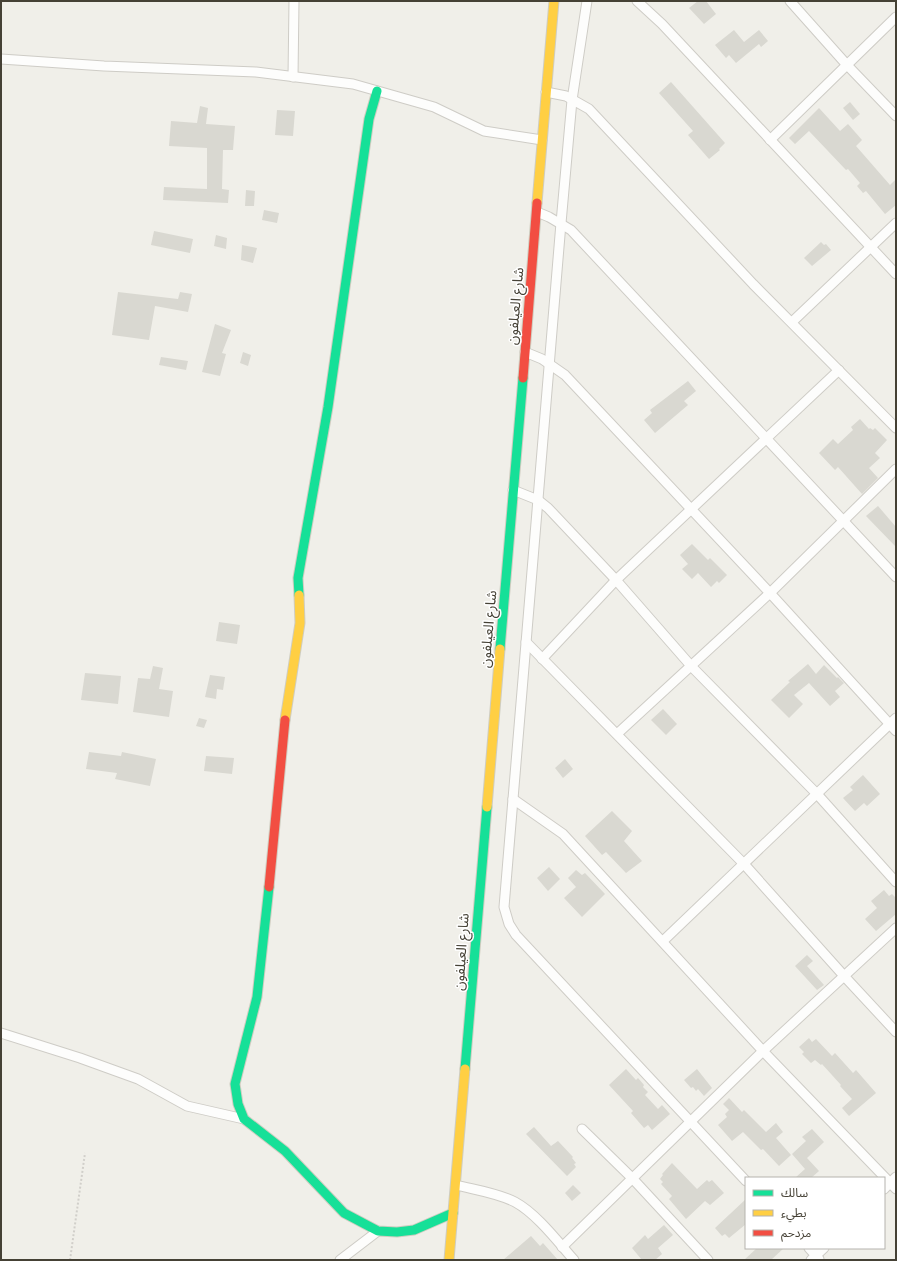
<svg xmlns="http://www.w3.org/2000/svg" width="897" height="1261" viewBox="0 0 897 1261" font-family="'Space Grotesk','Noto Sans Arabic',sans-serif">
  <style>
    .building { fill: #d9d8d1 }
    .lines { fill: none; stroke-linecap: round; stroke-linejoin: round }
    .street-casing { stroke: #ceccc6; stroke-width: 11 }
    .fast-casing { stroke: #cfcdc0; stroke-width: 11 }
    .slow-casing { stroke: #cfcdc0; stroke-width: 11 }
    .jam-casing { stroke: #cfcdc0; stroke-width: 11 }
    .path { stroke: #d1cfca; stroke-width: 2; stroke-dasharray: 2 2; stroke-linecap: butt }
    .street { stroke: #fdfdfc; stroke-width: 9 }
    .fast { stroke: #16e098; stroke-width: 9 }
    .slow { stroke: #ffcf43; stroke-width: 9 }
    .jam { stroke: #f24e42; stroke-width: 9 }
    .labels { text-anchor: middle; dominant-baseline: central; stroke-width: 3; stroke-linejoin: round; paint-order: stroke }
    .street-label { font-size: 14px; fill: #454135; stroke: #fff }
  </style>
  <rect width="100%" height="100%" fill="#f0efe9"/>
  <g class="building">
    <polygon points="698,1 706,1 716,14 704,24 689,8"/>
    <polygon points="734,30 744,42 759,30 768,41 761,47 759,44 736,63 729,55 726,58 715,45"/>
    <polygon points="671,82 725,143 719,149 720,150 709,159 688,135 693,131 659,93"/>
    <polygon points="850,102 860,114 853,120 843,108"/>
    <polygon points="200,106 208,108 206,124 235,126 233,150 223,150 222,189 229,190 228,203 163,200 164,187 207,189 207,148 169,146 171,121 197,123"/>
    <polygon points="819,108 840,131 848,124 862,140 856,146 890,185 896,179 896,205 885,214 866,191 863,193 857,186 860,183 848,169 846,170 809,131 795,144 789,138"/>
    <polygon points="277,110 295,111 293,136 275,135"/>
    <polygon points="246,190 255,191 254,206 245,206"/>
    <polygon points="264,210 279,213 277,223 262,220"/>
    <polygon points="154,231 193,239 190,253 151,245"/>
    <polygon points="216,235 227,238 226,249 214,246"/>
    <polygon points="821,242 824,245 826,244 831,250 812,266 804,258"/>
    <polygon points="242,245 257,248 253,263 241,260"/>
    <polygon points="118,292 178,299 180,292 192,294 188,312 155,306 149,340 112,335"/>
    <polygon points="215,324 231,330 222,353 226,354 220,376 202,372"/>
    <polygon points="243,352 251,355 248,366 240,363"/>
    <polygon points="161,357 188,361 186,370 159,365"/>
    <polygon points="688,381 696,391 684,401 688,405 655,433 644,420 652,413 650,410"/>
    <polygon points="860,419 869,429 870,428 873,430 875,428 887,440 875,453 880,458 869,468 878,478 862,494 838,467 835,470 819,453 833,439 838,444 853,430 851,427"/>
    <polygon points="878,506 896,527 896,547 866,516"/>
    <polygon points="692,544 708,560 710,558 727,575 719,583 717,581 711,587 698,573 692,579 682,569 688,564 680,555"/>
    <polygon points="219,622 240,625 237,644 216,641"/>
    <polygon points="808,664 816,674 824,665 837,678 838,677 844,683 835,691 840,697 830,706 809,683 794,695 803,704 789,718 771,700 790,682 788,681"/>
    <polygon points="153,666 163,668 159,689 173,691 169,717 133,712 138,678 150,679"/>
    <polygon points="85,673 121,676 118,704 81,700"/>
    <polygon points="210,675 225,677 223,690 217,689 216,699 205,697"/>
    <polygon points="663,709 677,724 666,735 651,720"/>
    <polygon points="199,718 207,720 204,728 196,726"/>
    <polygon points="89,752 121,756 122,752 156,759 150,786 115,779 117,773 86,769"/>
    <polygon points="206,756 234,758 232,774 204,771"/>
    <polygon points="565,759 573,769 563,778 555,768"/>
    <polygon points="863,775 880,794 867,806 864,803 855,811 843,798 853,790 850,787"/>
    <polygon points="612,811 632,831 624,841 642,861 626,873 606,852 602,855 585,836"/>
    <polygon points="549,867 560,879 548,891 537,878"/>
    <polygon points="576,870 582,875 585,873 605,894 582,917 564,898 576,887 568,878"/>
    <polygon points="884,890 889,896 892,894 896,898 896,914 876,931 865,919 877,908 871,901"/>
    <polygon points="807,955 813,961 807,966 824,985 817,990 795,966"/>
    <polygon points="809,1038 812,1042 816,1039 832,1056 835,1053 853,1073 856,1070 876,1093 849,1116 842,1108 852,1099 840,1086 841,1085 822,1064 821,1065 815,1060 811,1063 802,1054 804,1052 799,1047"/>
    <polygon points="626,1069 636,1080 638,1078 644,1085 643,1087 648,1092 645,1095 658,1109 662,1105 670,1114 652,1130 648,1125 644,1128 631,1113 633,1111 609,1085"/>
    <polygon points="697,1069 712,1088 704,1096 698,1089 696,1091 693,1087 691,1088 684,1080"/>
    <polygon points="729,1098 742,1112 744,1110 766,1132 776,1123 783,1132 776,1138 791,1155 779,1166 763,1149 761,1150 743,1132 732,1141 718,1125 727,1117 725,1114 729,1110 723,1104"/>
    <polygon points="534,1127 551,1146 558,1141 573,1157 572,1158 576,1163 574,1164 576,1167 567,1176 526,1134"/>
    <polygon points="812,1129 824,1142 807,1158 819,1171 811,1178 795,1178 805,1169 792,1154 806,1141 802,1137"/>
    <polygon points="672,1163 697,1189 707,1180 709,1182 712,1180 724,1193 710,1205 705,1201 686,1219 669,1199 672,1196 661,1184 663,1182 660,1179 663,1175 662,1174"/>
    <polygon points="573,1185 581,1193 572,1201 565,1193"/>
    <polygon points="746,1199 746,1224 729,1238 725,1234 722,1236 715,1228"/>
    <polygon points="664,1225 673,1235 658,1248 662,1254 655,1260 642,1260 632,1248 645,1235 648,1239"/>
    <polygon points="531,1236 540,1246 543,1243 558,1260 503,1260"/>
    <polygon points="757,1248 784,1248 771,1260 744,1260"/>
  </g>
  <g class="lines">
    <defs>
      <g id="street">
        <polyline points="587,1 572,100 561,223 504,907 509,924 516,935 746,1181"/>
        <polyline points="637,1 662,24 896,274"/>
        <polyline points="790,1 847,65 896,116"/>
        <polyline points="1,59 104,66 256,72 353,84 434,107 484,131 542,140"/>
        <polyline points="293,77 294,1"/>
        <polyline points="546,92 566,96 589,109 753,284 896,428"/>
        <polyline points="770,140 896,17"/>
        <polyline points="537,212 549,217 571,230 896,577"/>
        <polyline points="792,322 896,223"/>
        <polyline points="525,352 542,359 565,375 770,593 896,731"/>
        <polyline points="513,490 538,500 548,508 616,580 692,667 817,794 896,882"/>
        <polyline points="526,642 744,864 845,977 896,1032"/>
        <polyline points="542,659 616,580 839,370"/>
        <polyline points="617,734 770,593 896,469"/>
        <polyline points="513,799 563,834 763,1051 896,1189"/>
        <polyline points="663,941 896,718"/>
        <polyline points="1,1033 80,1058 138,1079 187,1106 244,1119"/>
        <polyline points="582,1129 632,1178 708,1260"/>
        <path d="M456 1185C476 1190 498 1193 515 1202 537 1214 558 1242 574 1260"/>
        <polyline points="884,1189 896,1177"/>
        <polyline points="562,1247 763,1051 896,928"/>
        <polyline points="809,1248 819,1259"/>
        <polyline points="340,1260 378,1231"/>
        <polyline points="811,1260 824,1248"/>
      </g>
      <g id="fast">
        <polyline points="299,595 298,578 328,407 369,119 377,91"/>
        <polyline points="500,649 523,378"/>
        <polyline points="269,887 257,997 235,1084 238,1104 244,1119 285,1151 344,1213 378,1231 397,1232 414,1230 453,1213"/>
        <polyline points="465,1069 487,807"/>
      </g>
      <g id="slow">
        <polyline points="537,203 554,1"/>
        <polyline points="285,720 300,623 299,595"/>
        <polyline points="487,807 500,649"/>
        <polyline points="449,1260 465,1069"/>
      </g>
      <g id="jam">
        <polyline points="523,378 537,203"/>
        <polyline points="269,887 285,720"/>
      </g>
    </defs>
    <use href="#street" class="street-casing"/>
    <use href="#fast" class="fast-casing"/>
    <use href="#slow" class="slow-casing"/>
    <use href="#jam" class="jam-casing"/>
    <polyline class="path" points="70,1260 85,1153"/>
    <use href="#street" class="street"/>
    <use href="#fast" class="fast"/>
    <use href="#slow" class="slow"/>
    <use href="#jam" class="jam"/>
  </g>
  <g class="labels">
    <g class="street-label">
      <text transform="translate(515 306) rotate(-85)">شارع العيلفون</text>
      <text transform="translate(488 629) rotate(-85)">شارع العيلفون</text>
      <text transform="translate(461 952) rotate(-86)">شارع العيلفون</text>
    </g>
  </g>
  <rect width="897" height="1261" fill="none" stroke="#454135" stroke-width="4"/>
  <rect x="745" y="1177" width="140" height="72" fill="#ffffff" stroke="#b5b3ae"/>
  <rect x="753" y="1190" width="20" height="6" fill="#16e098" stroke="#b5b3ae"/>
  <text x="781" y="1197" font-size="12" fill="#454135">سالك</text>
  <rect x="753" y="1210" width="20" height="6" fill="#ffcf43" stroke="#b5b3ae"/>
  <text x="781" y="1217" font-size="12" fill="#454135">بطيء</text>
  <rect x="753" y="1230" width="20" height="6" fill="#f24e42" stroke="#b5b3ae"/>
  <text x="781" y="1237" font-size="12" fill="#454135">مزدحم</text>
</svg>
